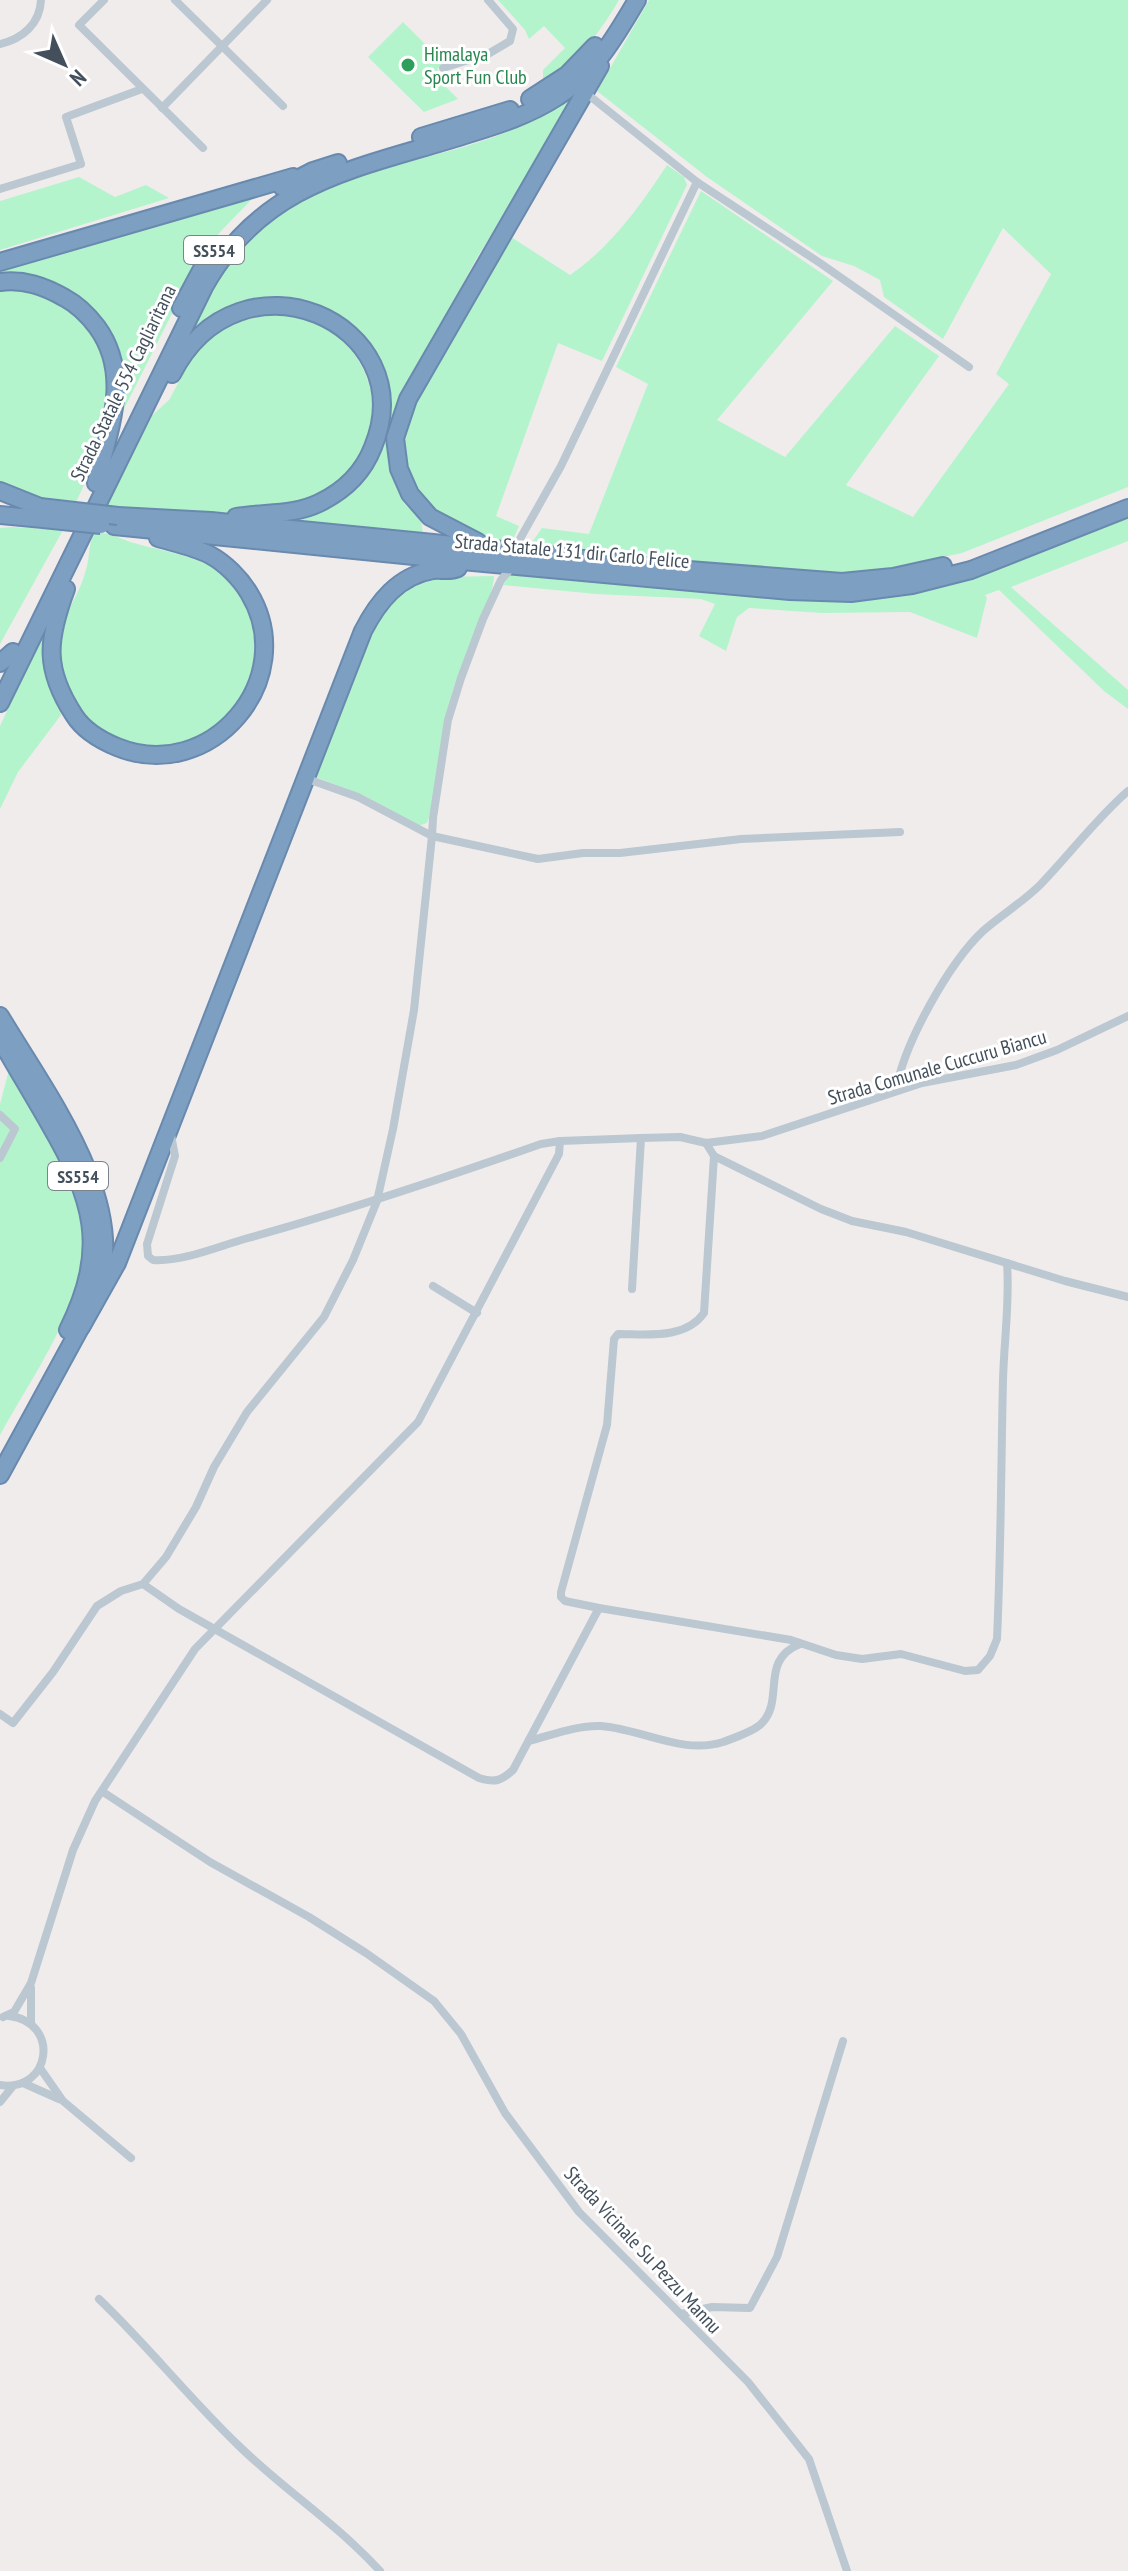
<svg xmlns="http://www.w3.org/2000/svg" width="1128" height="2571" viewBox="0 0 1128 2571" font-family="'PT Sans Narrow',sans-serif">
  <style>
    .green { fill: #b4f4cc }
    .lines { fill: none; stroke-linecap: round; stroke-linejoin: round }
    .highway-casing { stroke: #698aae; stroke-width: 20 }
    .street { stroke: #bbc7d1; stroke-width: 8 }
    .highway { stroke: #7d9fc2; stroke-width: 16 }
    .highway-bridge-casing { stroke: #698aae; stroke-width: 20; stroke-linecap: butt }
    .highway-bridge { stroke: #7d9fc2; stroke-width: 16 }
    .leisure-dot { fill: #2e9e5b; stroke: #fff; stroke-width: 3 }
    .labels { text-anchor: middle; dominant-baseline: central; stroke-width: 6; stroke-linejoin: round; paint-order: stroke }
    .shield { fill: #fff; stroke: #7b848d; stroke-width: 2 }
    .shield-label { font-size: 18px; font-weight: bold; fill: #43505c }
    .leisure-label { font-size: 20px; fill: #27864d; stroke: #fff; text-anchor: start }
    .street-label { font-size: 20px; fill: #43505c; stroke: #fff }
  </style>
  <rect width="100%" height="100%" fill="#f0ecec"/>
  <g class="green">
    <path d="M498 0H619C602 29 576 67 543 79V70L565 48 544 26 529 39 525 30Z"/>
    <polygon points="649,0 1128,0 1128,487 962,553 872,572 806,573 671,562 530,545 542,528 589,534 648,384 616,367 701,191 833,281 717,420 785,457 895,326 939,356 846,485 913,517 1009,384 996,374 1051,274 1003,228 943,339 884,297 880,280 854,266 822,256 707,177 597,91"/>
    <polygon points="403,22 443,62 438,68 436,77 458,99 424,112 368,57"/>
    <path d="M569 96 574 100 475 261 391 419 387 449 391 474 404 503 421 520 423 534 283 524C353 509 402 456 382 381 378 366 375 348 362 337 348 326 290 309 270 301L188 341C199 315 210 288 227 265 295 172 395 172 494 137 522 127 545 112 569 96Z"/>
    <path d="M667 165 684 177 687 185 602 361 558 343 496 516 519 526 511 544 474 533 428 510 402 469 404 422 511 237 570 275C611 247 640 206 667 165Z"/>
    <polygon points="79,177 115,197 146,185 169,198 0,250 0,201"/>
    <path d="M259 192 221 231 202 254 120 417C122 405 125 392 125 380 123 315 60 271 0 275V272Z"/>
    <path d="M0 289C10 289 21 288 31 290 79 300 116 350 110 400 106 432 90 475 75 504H52L0 485Z"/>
    <path d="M273 314C324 314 361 345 372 395 374 406 375 419 372 431 371 438 365 446 362 453 353 473 344 486 323 496 256 525 177 513 106 508L148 419 169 400 195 352 208 338 229 323Z"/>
    <polygon points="1128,515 1128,541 1011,587 1128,690 1128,709 1104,691 999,590 985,595 987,598 977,638 910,612 822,613 749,608 737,617 726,651 699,636 715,604 701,599 596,594 503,585 512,572 857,598"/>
    <polygon points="12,527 63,530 0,644 0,528"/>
    <path d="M94 532C109 532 120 539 134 543 176 555 221 557 243 600 262 638 260 674 235 708 230 714 226 723 220 727 216 731 208 733 203 735 197 739 189 744 181 746 141 756 98 739 76 704 64 684 58 665 59 641 61 616 79 596 85 573 90 559 88 546 94 532Z"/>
    <path d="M494 576C492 610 461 660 451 697 440 738 442 784 427 823L418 826 365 796 313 776 369 631 393 597 420 582 439 577Z"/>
    <polygon points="45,630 45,662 61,715 18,772 0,809 0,726"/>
    <path d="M9 1070C28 1101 54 1137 67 1170 73 1184 80 1201 82 1216 93 1296 36 1369 0 1435V1104Z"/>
  </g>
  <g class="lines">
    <defs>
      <g id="highway">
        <polyline points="530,99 567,75 595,46"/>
        <polyline points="421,137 510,110"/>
        <polyline points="282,187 313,171 338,163"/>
        <polyline points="0,262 293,177"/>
        <path d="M0 282C24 279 44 286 65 298 78 305 88 315 97 327 132 375 109 430 96 483"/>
        <polyline points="181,308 210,254"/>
        <path d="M172 374C240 241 424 323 373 447 363 473 344 491 319 503 292 516 265 512 236 517"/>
        <polyline points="0,491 40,507"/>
        <polyline points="0,515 43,519"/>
        <polyline points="118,516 211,521 494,549 663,568 842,582 893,577 943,566"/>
        <polyline points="114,526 473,562 790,591 851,593 912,585 971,570 1128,508"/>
        <polyline points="478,542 430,517 410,494 399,469 395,438 408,399 600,66"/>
        <path d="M66 589C47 640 44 669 74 715 84 731 100 740 117 747 210 785 301 679 249 593 240 578 225 563 210 555 195 547 175 543 158 538"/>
        <polyline points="0,663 13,652"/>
        <path d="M0 703 204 287C262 182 356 169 462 136 494 126 528 116 557 97 593 75 616 36 637 0"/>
        <path d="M0 1016C43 1089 132 1204 96 1292"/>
        <path d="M0 1039C16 1067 33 1095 49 1123 93 1199 109 1247 68 1330"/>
        <path d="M81 1327 117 1263 363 631C378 602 398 576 433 570 442 569 449 572 458 568"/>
        <polyline points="0,1475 84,1321"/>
      </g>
    </defs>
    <use href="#highway" class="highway-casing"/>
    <g class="street">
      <polyline points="104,0 79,25 203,148"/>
      <polyline points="175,0 283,106"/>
      <path d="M0 44C22 39 40 24 41 0"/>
      <polyline points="443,68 488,54 510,41 513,29 488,0"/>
      <polyline points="586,93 697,182 820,263 969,367"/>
      <polyline points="162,108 267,0"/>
      <polyline points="0,189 81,164 66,117 142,89"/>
      <polyline points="516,546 561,466 697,182"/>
      <polyline points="508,572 501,580 483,619 461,678 448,720 433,818 432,836 538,859 583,853 620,853 741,839 900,832"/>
      <path d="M896 1091C903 1045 949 963 983 931 1001 915 1023 902 1040 885 1070 854 1095 820 1128 791"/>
      <polyline points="0,1115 15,1129 0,1158"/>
      <path d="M171 1135 175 1156 147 1244 148 1256 153 1260C183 1262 219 1246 248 1238 347 1211 444 1178 541 1144L560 1141 641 1138 680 1137 706 1143 762 1136 922 1083 1016 1065 1057 1050 1128 1016"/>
      <polyline points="706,1143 714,1156 821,1209 852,1221 906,1232 1065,1281 1128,1297"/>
      <polyline points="433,1286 477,1313"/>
      <polyline points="632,1289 641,1138"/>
      <path d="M143 1584 179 1609 479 1778C495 1783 501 1781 513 1770L599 1608 565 1601 561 1597V1592L607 1425 614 1339 618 1334C646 1334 685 1340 704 1313L714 1156"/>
      <path d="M599 1608 791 1640 836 1655 862 1659 901 1654 965 1671 978 1670 990 1656 997 1639C1001 1552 1001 1466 1003 1380 1004 1340 1010 1302 1007 1263"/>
      <polyline points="0,1714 13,1723 53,1672 97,1606 121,1591 143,1584 166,1557 196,1507 214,1467 247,1412 324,1317 353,1260 377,1201 393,1129 414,1010 432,836 358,797 305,778"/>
      <path d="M529 1741C552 1735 577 1725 601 1726 642 1729 682 1755 723 1742 734 1738 755 1731 762 1723 785 1699 759 1660 800 1644"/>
      <polyline points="103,1792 210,1862 309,1917 366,1953 434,2001 461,2034 505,2113 579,2212 748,2382 809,2459 847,2571"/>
      <polyline points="3,2017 14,2012 31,1983 73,1850 95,1801 195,1649 418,1422 559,1154 560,1141"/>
      <polyline points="31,2024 31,1988"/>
      <polyline points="40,2068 63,2101 131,2158"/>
      <polyline points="23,2083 59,2099"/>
      <path d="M0 2085C51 2093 61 2022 9 2016"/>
      <polyline points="0,2102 13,2086"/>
      <path d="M99 2299C148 2346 190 2399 238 2445 284 2490 336 2523 380 2571"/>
      <polyline points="681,2314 712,2307 750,2308 777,2257 843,2041"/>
    </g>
    <use href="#highway" class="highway"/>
    <defs>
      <g id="highway-bridge">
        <polyline points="40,507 118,516"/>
        <polyline points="43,519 101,525"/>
      </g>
    </defs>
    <use href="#highway-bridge" class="highway-bridge-casing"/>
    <use href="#highway-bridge" class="highway-bridge"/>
  </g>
  <circle class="leisure-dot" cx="408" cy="65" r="8"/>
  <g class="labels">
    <g class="shield">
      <rect x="184" y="236" width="60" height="28" rx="6"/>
      <rect x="48" y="1162" width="60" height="28" rx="6"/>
    </g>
    <g class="shield-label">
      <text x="214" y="250">SS554</text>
      <text x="78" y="1176">SS554</text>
    </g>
    <g class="leisure-label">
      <text x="424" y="54">Himalaya<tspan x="424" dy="23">Sport Fun Club</tspan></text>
    </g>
    <g class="street-label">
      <text transform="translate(123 383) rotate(-64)">Strada Statale 554 Cagliaritana</text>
      <text transform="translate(572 551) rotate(5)">Strada Statale 131 dir Carlo Felice</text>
      <text transform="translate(937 1067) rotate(-16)">Strada Comunale Cuccuru Biancu</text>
      <text transform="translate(643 2250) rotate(47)">Strada Vicinale Su Pezzu Mannu</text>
    </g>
  </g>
  <g transform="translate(64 64) rotate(135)" stroke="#ffffff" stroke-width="6" paint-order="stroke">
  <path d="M0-6L14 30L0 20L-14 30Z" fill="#43505c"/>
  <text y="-12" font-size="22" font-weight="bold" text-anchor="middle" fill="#43505c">N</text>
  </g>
</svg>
